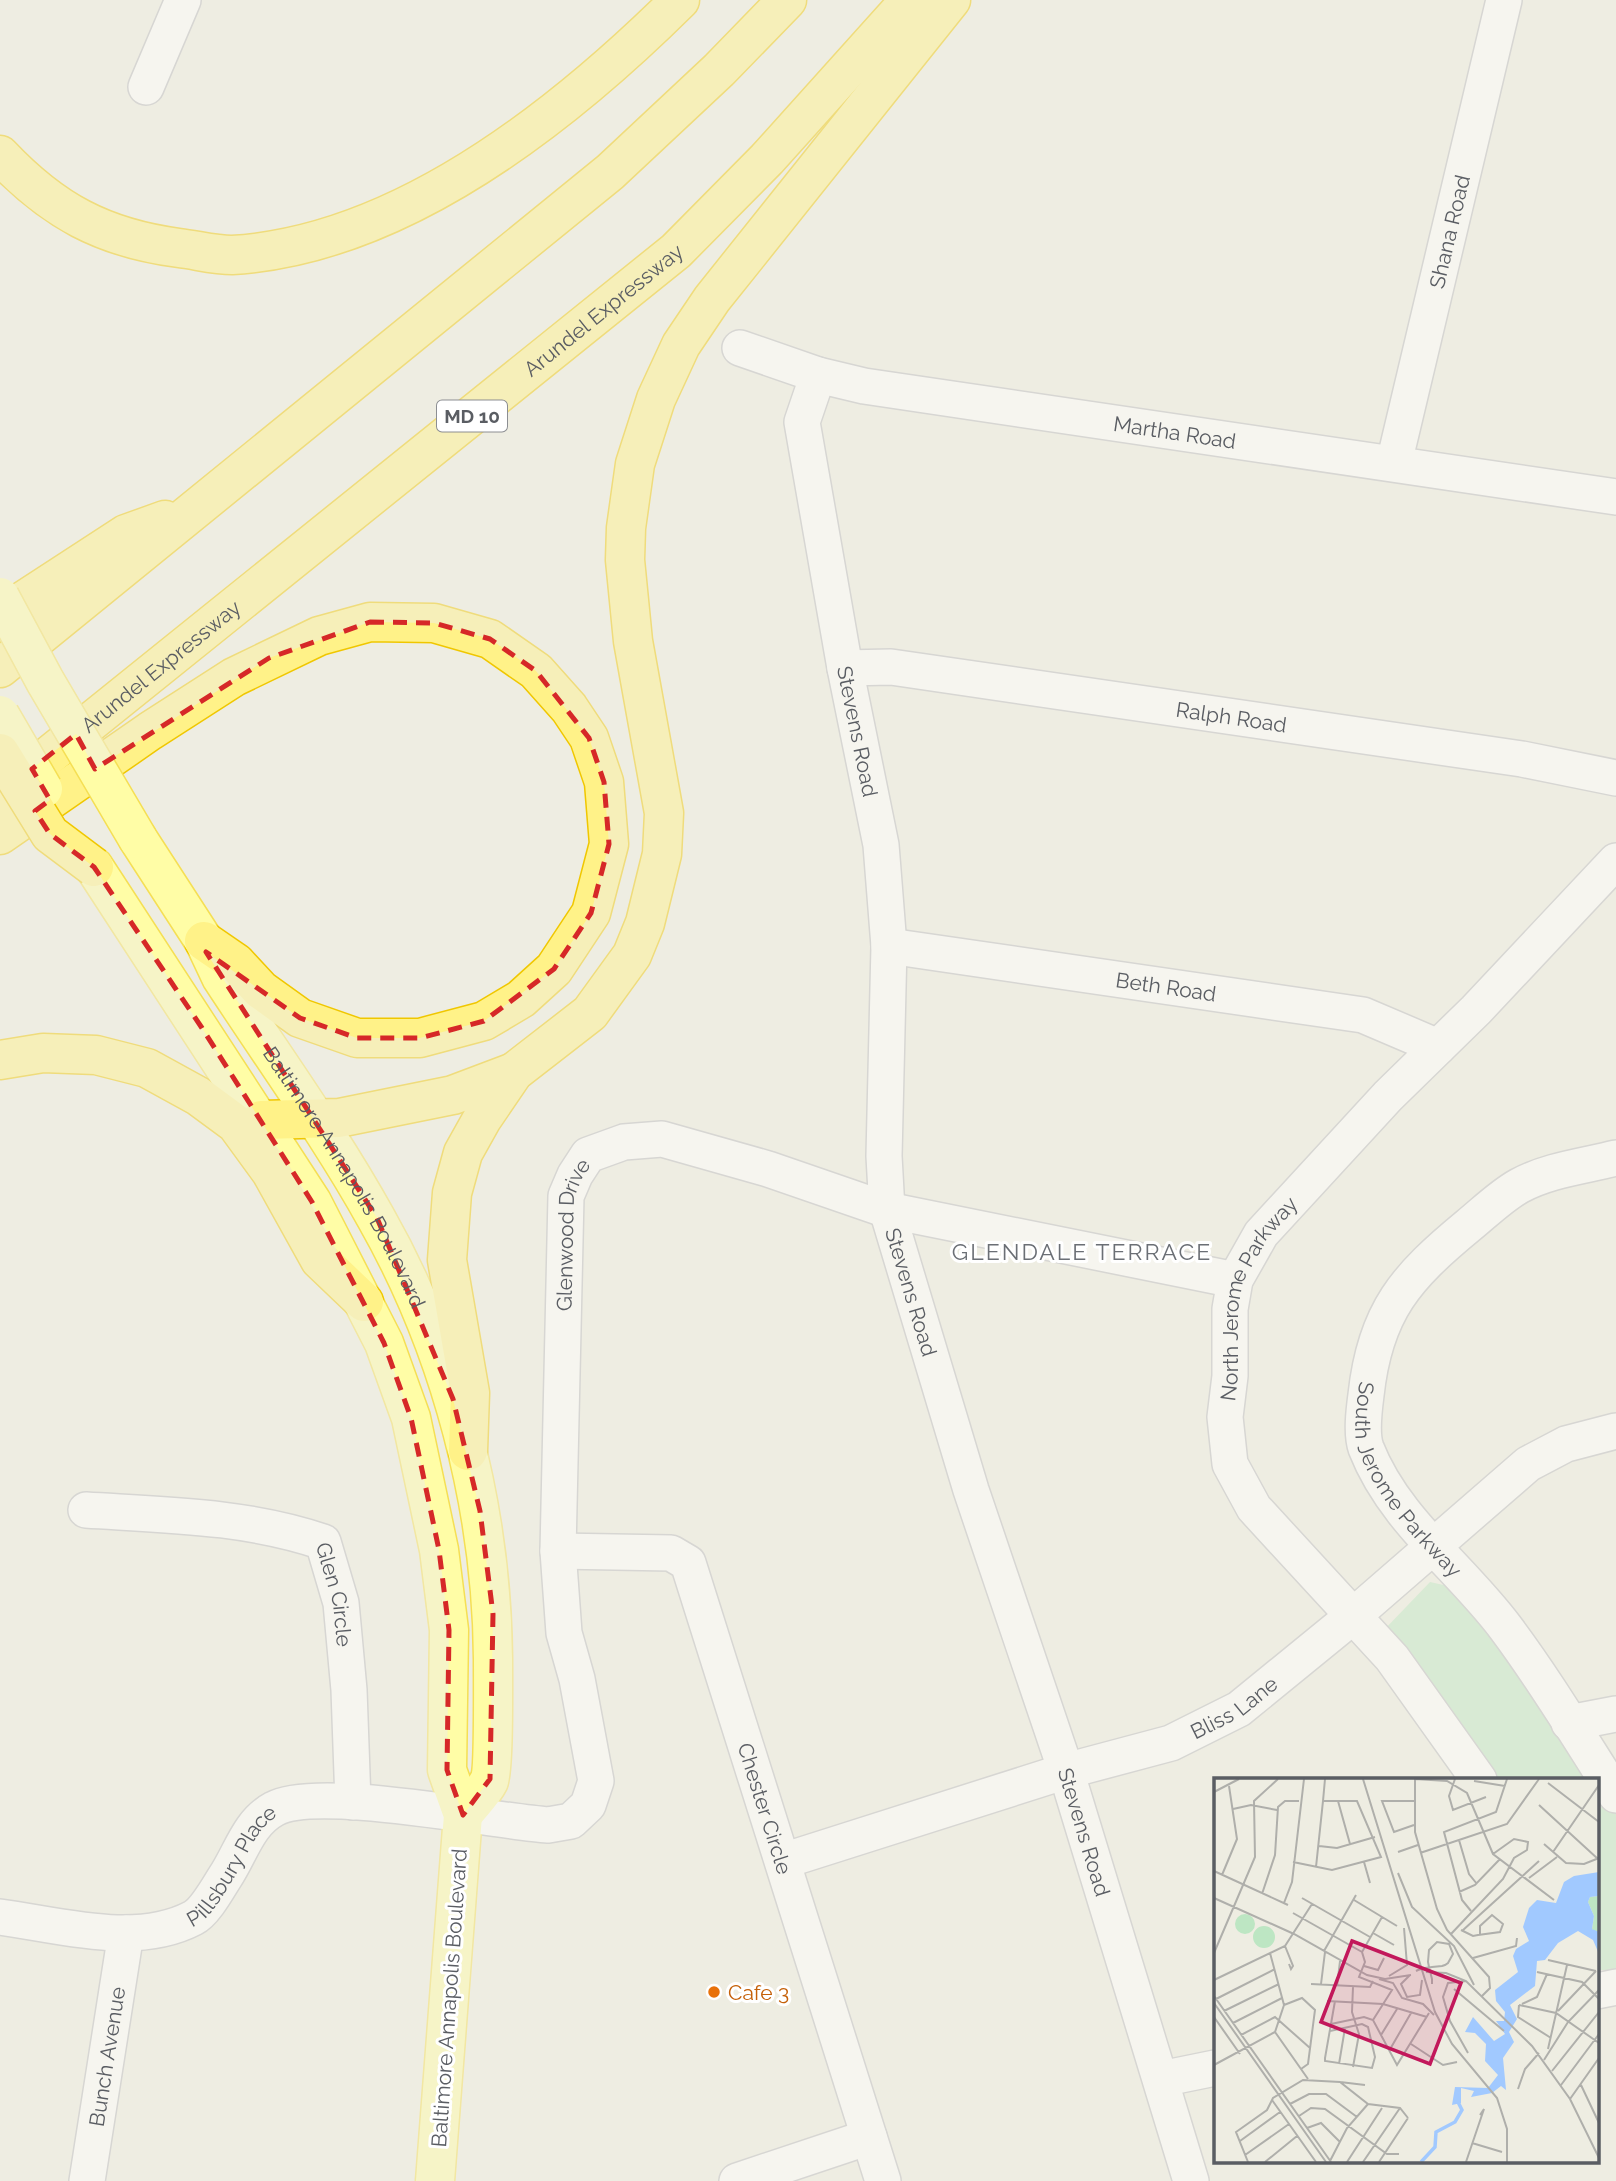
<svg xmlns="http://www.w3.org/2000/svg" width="1616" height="2181" viewBox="0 0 1616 2181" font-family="Raleway,sans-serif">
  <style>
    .green { fill: #bde6c3 }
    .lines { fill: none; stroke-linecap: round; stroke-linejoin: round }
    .minor-casing { stroke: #babbc1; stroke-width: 38 }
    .major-casing { stroke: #f5df54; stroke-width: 41 }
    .highway-casing { stroke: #f0c700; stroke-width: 41 }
    .minor { stroke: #fff; stroke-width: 35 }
    .major { stroke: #fffda6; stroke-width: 38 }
    .highway { stroke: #fff288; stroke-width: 38 }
    .major-bridge-casing { stroke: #f5df54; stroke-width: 41; stroke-linecap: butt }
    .highway-bridge-casing { stroke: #f0c700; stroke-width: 41; stroke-linecap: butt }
    .major-bridge { stroke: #fffda6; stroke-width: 38 }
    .highway-bridge { stroke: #fff288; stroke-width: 38 }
    .marked { fill: none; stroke: #d62828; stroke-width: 5; stroke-dasharray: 14 9; stroke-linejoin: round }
    .food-dot { fill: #e8710a; stroke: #fff; stroke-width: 2.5 }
    .labels { text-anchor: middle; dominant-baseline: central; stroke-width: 6; stroke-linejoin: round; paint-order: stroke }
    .shield { fill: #fff; stroke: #8c8e92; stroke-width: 2 }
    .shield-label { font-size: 19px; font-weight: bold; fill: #5a5d63 }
    .street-label { font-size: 21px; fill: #5a5d63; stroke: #fff }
    .food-label { font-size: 21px; fill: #c56008; stroke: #fff; text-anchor: start }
    .neighbourhood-label { font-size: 23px; letter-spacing: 2px; fill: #6b6f75; stroke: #fff }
    .inset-river { fill: none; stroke: #a1c9ff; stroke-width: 3.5 }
    .inset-road { fill: none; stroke: #afafab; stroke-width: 2 }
    .view { fill: #c2185b; fill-opacity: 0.15; stroke: #c2185b; stroke-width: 3.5 }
    .inset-edge { fill: none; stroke: #5a5d63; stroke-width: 3.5 }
  </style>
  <rect width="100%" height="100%" fill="#eeede2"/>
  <g class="green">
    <polygon points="1430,1582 1448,1586 1480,1608 1595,1780 1492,1780 1382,1632"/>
    <polygon points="1597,1783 1616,1814 1616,1970 1597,1970"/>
  </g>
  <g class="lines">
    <defs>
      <g id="minor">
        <polyline points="146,87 183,0"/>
        <path id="s1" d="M740 348 818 375 864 386 1616 497"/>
        <path id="s2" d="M818 375 802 422 845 668 881 845 889 946 884 1156 887 1210 971 1490 1066 1771 1191 2181"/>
        <path id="s3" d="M1394 463 1504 0"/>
        <path id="s4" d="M845 668 891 667 1522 759 1616 778"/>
        <path id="s5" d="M889 946 1363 1015 1438 1047"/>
        <path id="s6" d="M1616 1158C1584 1166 1548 1170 1519 1186 1501 1196 1485 1212 1469 1225 1406 1277 1375 1311 1366 1395 1364 1410 1361 1434 1366 1448 1394 1520 1460 1567 1505 1627 1545 1680 1580 1739 1616 1795"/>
        <path id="s7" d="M86 1510C166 1515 247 1516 323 1542L341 1603 349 1690 353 1802"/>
        <path id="s8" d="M558 1551 671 1553 688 1563 883 2181"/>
        <polyline points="1569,1723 1616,1714"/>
        <path id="s9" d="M1479 1780 1392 1658 1254 1508 1230 1464 1225 1417 1230 1376V1309L1235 1280 1261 1234 1388 1096 1476 1010 1616 861"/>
        <path id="s10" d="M783 1861 1066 1771 1171 1743 1239 1709 1353 1616 1528 1464 1566 1444 1616 1431"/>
        <path id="s11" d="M0 1917C60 1925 136 1948 193 1918 205 1912 218 1888 225 1877 241 1853 248 1823 274 1809 316 1785 492 1821 548 1825L571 1821 588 1805 596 1781 577 1679 564 1633 558 1551 566 1196 575 1175 588 1155 624 1142 662 1139 768 1169 887 1210 1235 1280"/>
        <polyline points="1597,1991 1616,1987"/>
        <polyline points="1161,2079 1215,2068"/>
        <path id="s12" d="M87 2181 126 1933"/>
        <polyline points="737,2181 869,2137"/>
      </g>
      <g id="major">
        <path id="s13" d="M138 839 204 941 221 977C273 1057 330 1135 376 1218 451 1350 492 1508 493 1659 493 1677 494 1770 489 1781 483 1793 471 1804 463 1815"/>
        <polyline points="94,867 312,1202 384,1343 411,1418 439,1550 449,1630 447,1770 463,1815 435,2181"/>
      </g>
      <g id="highway">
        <path d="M0 155C53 211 103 238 179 248 196 250 215 255 232 255 402 245 564 115 680 0"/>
        <polyline points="0,616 126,534 165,520"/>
        <polyline points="0,668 610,172 719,70 787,0"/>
        <path id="s14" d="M0 795 676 251 767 159 910 0"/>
        <polyline points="0,835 150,731 234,677 319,636 370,622 434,623 490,639 536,671 569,708 589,738 604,782 609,844 591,913 554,969 521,999 484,1021 420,1038 357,1038 300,1018 261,990 236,963 204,941"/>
        <polyline points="0,1060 43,1053 96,1055 147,1068 198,1096 236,1124 271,1172 320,1260 364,1302"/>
        <polyline points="261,1120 339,1118 453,1095 514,1072"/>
        <polyline points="468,1451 470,1393 447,1260 452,1193 463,1153 482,1119 514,1072 590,1013 632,955 645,923 662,854 664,813 633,641 625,560 626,528 635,464 656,399 681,345 712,299 951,0"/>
      </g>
    </defs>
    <use href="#minor" class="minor-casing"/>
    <use href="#major" class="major-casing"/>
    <use href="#highway" class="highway-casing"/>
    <use href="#minor" class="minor"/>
    <use href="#major" class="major"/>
    <use href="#highway" class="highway"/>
    <defs>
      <g id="major-bridge">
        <polyline points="0,597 45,681 138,839"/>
        <polyline points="0,715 43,789"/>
      </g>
      <polyline id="highway-bridge" points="0,753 50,834 94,867"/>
    </defs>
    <use href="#major-bridge" class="major-bridge-casing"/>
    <use href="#highway-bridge" class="highway-bridge-casing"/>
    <use href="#major-bridge" class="major-bridge"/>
    <use href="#highway-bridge" class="highway-bridge"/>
  </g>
  <path d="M0 0H1616V2181H0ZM370 622 434 623 490 639 536 671 589 738 604 782 609 844 591 913 554 969 484 1021 420 1038H357L300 1018 206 952 377 1218 453 1399 480 1511 493 1614 490 1779 463 1815 447 1770 449 1630 439 1550 411 1418 384 1343 312 1202 202 1028 94 867 50 834 35 811 50 800 32 769 76 734 95 769 269 658Z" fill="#eeede2" fill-opacity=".55" fill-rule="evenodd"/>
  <path class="marked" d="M370 622 434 623 490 639 536 671 589 738 604 782 609 844 591 913 554 969 484 1021 420 1038H357L300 1018 206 952 377 1218 453 1399 480 1511 493 1614 490 1779 463 1815 447 1770 449 1630 439 1550 411 1418 384 1343 312 1202 202 1028 94 867 50 834 35 811 50 800 32 769 76 734 95 769 269 658Z"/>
  <circle class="food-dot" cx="714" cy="1992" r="7"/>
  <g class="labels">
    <rect class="shield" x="437" y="400.5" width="70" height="31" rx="5"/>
    <g class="shield-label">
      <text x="472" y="416">MD 10</text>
    </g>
    <g class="street-label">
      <text stroke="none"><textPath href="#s3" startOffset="238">Shana Road</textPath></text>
      <text stroke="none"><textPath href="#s14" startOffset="774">Arundel Expressway</textPath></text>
      <text stroke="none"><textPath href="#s1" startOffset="444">Martha Road</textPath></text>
      <text stroke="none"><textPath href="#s14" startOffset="206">Arundel Expressway</textPath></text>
      <text stroke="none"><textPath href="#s4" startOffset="390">Ralph Road</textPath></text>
      <text stroke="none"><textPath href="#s2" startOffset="364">Stevens Road</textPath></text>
      <text stroke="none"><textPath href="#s5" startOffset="280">Beth Road</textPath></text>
      <text stroke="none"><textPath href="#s13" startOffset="397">Baltimore Annapolis Boulevard</textPath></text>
      <text stroke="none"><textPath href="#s11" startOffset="1234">Glenwood Drive</textPath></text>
      <text stroke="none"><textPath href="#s2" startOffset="931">Stevens Road</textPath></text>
      <text stroke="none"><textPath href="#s9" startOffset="578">North Jerome Parkway</textPath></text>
      <text stroke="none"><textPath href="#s6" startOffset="469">South Jerome Parkway</textPath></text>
      <text stroke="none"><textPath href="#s7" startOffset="294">Glen Circle</textPath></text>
      <text stroke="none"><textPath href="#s10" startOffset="478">Bliss Lane</textPath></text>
      <text stroke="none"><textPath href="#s8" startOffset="390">Chester Circle</textPath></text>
      <text stroke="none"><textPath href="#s2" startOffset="1498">Stevens Road</textPath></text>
      <text stroke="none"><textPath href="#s11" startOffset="262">Pillsbury Place</textPath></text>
      <text transform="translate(449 1998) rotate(-86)">Baltimore Annapolis Boulevard</text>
      <text stroke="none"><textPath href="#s12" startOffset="126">Bunch Avenue</textPath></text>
    </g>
    <g class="food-label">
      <text x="728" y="1992">Cafe 3</text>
    </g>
    <g class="neighbourhood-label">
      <text x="1082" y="1251">GLENDALE TERRACE</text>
    </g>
  </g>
  <g transform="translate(1214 1778)">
    <rect width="385" height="385" fill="#eeede2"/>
    <path d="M385 118V154L382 155 378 151 380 138 374 124 376 119ZM21 146a10 10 0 1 1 20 0a10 10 0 1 1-20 0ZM39 159a11 11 0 1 1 22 0a11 11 0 1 1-22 0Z" fill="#bde6c3"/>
    <path d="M385 94V118L376 119 374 124 380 138 378 151 385 154V176L379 162 364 153 344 165 331 182 323 183 321 208 296 227 303 241 295 254 300 264 289 280 292 312 287 308 278 315 257 319 260 313 247 310V325L238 327 241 309 274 310 284 297 271 283 272 266 261 255 251 254 259 239 280 263 291 256 282 243H290L291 234 282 223 281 212 304 194 299 178 302 171 315 163 309 149 315 130 323 122 342 125 350 104 360 98Z" fill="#a1c9ff"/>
    <path class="inset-river" d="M207 384 221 369 222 354 241 344 248 332 244 324"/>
    <path class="inset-road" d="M149 1 221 234 238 266 283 320 293 351V384M201 1 233 3 253 15 279 76 340 122M201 1V54L223 131 233 152 275 199 276 210 268 218M241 1 235 18 239 32 272 19M260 3 291 8M334 5 385 44M0 14 25 1M109 23 111 1M124 23 136 66M200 23H168L180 54 200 47M325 27 384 81M19 31 37 27 63 32M0 35V62M245 62 255 96 263 106M330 66 352 85 370 86 385 80M105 68 123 70 161 59M184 74 204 67M339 74 385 7M206 75 293 46 325 1M79 84 118 92 167 79 143 23H109L102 89M150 84 156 105M0 93 74 127M184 95 198 129 240 168 260 207M8 97 23 61 15 8M315 100 343 79M245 114 261 107 286 81M48 116 61 77 64 29 71 23H85M0 120 80 156 153 197 171 201 197 197M88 120 156 159M140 122 183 148M70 125 78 104 90 1M257 133 248 122 230 54 282 34 293 1M79 135 148 174M247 152 259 158 264 157 286 154 289 146 278 137 266 148V157M248 153 325 83M159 155 180 167M237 156 289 101 300 80 313 72 314 64 300 61 279 76M71 168 79 188 77 191 75 186M110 173 142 117M0 175 41 79 40 23 64 1M259 180 302 168 303 160M334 182 382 193M150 188 164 192 170 180M202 193 204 192 211 190 218 189 228 188 231 187 234 185 239 176 235 166 223 164 215 172 214 184 215 189 218 201V206M212 194 232 195 252 203 318 268 356 321 385 380M323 194 368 204 385 221M196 197 187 206 193 219 206 217 208 202M175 198 193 187 190 150M165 201 179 205 188 220 209 226 220 237M0 202 71 168 98 126M252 203 234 205 229 219 236 243 254 275M97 206 156 209 159 203M107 206 111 174M123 208 126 183M139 209 138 234 145 256 139 289M240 211 290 253M0 218 117 384M2 221 61 191M113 223 169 226 213 239M0 225 112 384M308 226 323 219 333 196M70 227 88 220 101 232 94 286 87 291M305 227 342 235 385 265M305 227 304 239 337 260M10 233 65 206M344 233 382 193M0 239 26 276M159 242 178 212 145 199 151 184 148 174 168 139M19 245 68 220M117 246 150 239 159 242 183 287 215 235M116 253 148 246 154 249 161 279 158 290 111 283V280L121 223M61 254 94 301M27 257 61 239 96 270M167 257 183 231M197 266 229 287 243 284M334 271 353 187M175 273 197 235M330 282 354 244 385 212M125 286 131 250M0 287 61 254 70 227 56 175M338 293 385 234M126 304 151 307M347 307 385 256M367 307 385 345M304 311 311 291 325 275M356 321 385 280M58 322 102 384M76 326 95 316H112L143 339M85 338 97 330 111 331 173 376H185M93 350 107 345 126 364M26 363 66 334M258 365 288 374M31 377 75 346M116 383 133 350 154 326M34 384 22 354 53 332 59 320 89 302 126 304 154 326 186 330 194 340M51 384 83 358M133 384 168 330M149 384 186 330M165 384 194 340M252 384 270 331 266 337"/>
    <path class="view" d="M138 163 247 205 216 286 107 244Z"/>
    <rect width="385" height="385" class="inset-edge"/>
  </g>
</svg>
